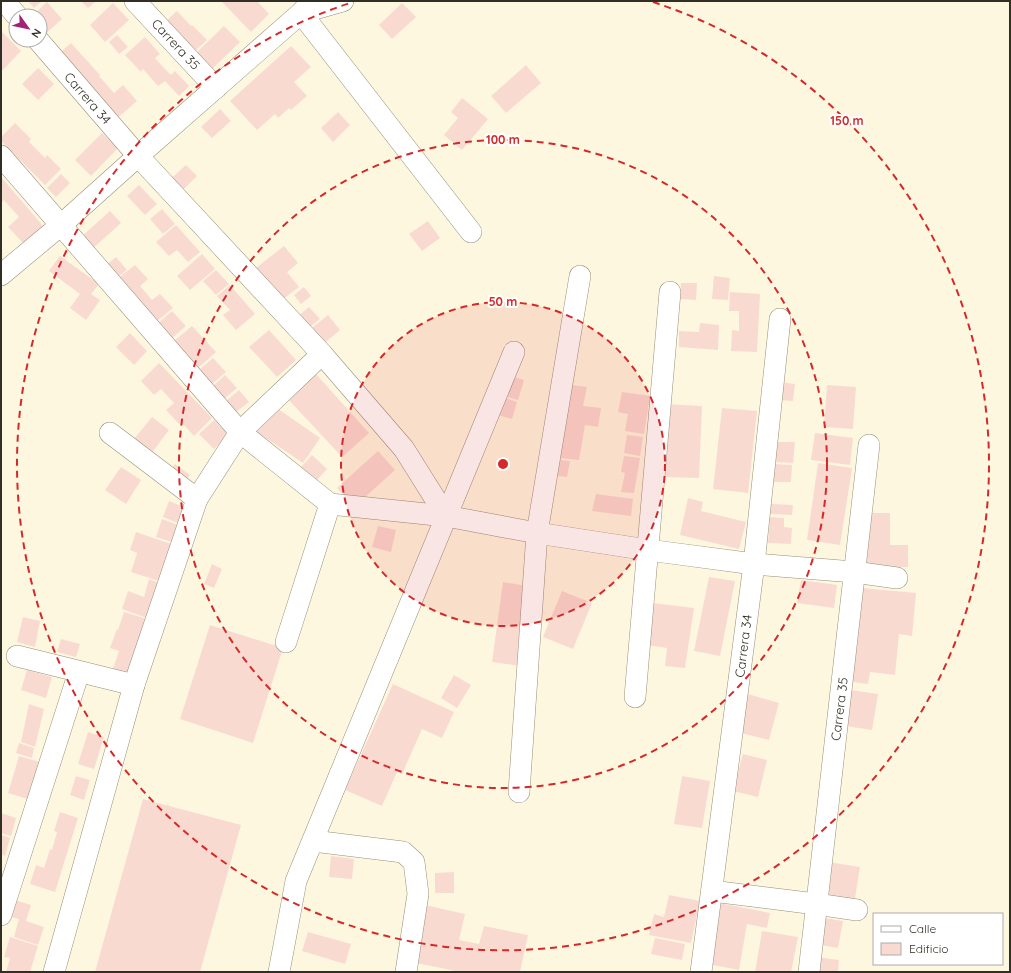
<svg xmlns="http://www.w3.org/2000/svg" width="1011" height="973" viewBox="0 0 1011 973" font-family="Quicksand,sans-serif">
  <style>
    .building { fill: #f9dad1 }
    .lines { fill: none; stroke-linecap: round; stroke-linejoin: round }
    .street-casing { stroke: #968f7a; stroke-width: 22 }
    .street { stroke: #fff; stroke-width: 21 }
    .ring { fill: none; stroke: #d62828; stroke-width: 2; stroke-dasharray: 7 5 }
    .labels { text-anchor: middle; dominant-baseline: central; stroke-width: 4; stroke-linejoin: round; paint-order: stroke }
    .street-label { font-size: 13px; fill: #312e25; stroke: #fff }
    .centre { fill: #d62828; stroke: #fff; stroke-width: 2 }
    .ring-label { font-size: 12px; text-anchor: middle; font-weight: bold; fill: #d62828; stroke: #fff; stroke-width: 4; stroke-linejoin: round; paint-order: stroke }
  </style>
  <rect width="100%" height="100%" fill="#fef7e0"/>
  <g class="building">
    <polygon points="28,1 42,1 34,8"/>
    <polygon points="81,1 96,1 88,8"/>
    <polygon points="221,1 257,1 269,14 251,32"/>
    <polygon points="47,2 62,19 41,38 40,16 32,16"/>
    <polygon points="113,3 129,20 105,42 90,25"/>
    <polygon points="402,3 416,17 392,39 379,25"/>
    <polygon points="177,11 191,26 192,25 207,40 195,51 166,21"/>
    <polygon points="224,26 240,42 212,69 196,53"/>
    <polygon points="1,31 21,51 3,70 1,68"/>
    <polygon points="117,35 128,47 119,54 109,42"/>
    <polygon points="145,37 160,54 155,58 163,67 171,75 175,71 189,86 179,96 165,81 158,86 143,69 141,72 125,55"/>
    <polygon points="71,43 100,75 99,76 114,93 123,85 137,101 115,120 56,56"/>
    <polygon points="291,46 311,67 294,82 307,96 291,110 289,108 278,118 275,114 257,130 230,101"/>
    <polygon points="526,65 541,83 506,113 491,96"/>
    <polygon points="38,68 54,84 38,100 22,84"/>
    <polygon points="462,98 488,119 462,150 444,135 458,118 451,112"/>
    <polygon points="220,109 231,121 212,138 201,127"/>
    <polygon points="338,112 350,125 333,142 321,128"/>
    <polygon points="15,123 31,139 29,142 45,158 47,155 61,169 45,185 1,141 1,137"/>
    <polygon points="102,133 118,148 91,176 75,160"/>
    <polygon points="186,165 197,176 178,195 166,183"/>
    <polygon points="61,174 70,183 56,197 47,188"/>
    <polygon points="1,177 44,227 24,244 8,227 19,217 4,200 1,203"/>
    <polygon points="139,185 157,204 145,215 127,196"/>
    <polygon points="162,209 175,224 163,234 150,219"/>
    <polygon points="110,211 121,223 91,250 80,238"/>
    <polygon points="428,221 440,238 422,251 409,234"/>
    <polygon points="176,225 200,252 188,262 177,250 169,256 156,242"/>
    <polygon points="284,246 298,263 287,272 299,287 282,300 256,268"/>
    <polygon points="202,254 215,269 190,290 177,276"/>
    <polygon points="60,256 99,284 91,294 100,300 86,320 70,308 80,294 49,271"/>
    <polygon points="116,257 127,270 116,278 105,266"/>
    <polygon points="135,265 148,279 140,286 152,300 160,294 173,308 156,322 117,279"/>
    <polygon points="216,270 229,284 216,295 203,281"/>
    <polygon points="714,276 730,278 728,300 712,299"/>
    <polygon points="681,283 697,283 696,300 680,299"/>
    <polygon points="230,285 255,314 236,330 223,315 230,310 217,296"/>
    <polygon points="304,287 311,296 301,304 294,295"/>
    <polygon points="730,292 760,294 757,352 731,351 732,330 739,331 739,311 729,311"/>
    <polygon points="309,307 320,319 307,329 297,317"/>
    <polygon points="172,311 186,326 171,339 157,324"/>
    <polygon points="328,315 340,330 321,346 308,331"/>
    <polygon points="700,323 719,325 718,350 679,347 679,331 699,332"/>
    <polygon points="192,326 216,352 197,369 173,342"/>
    <polygon points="269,330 296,360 277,377 249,347"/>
    <polygon points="130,333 147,351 134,365 116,347"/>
    <polygon points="213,358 226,372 211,385 199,370"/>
    <polygon points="159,363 212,418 194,436 181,422 179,424 166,410 174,403 161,389 154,395 141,381"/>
    <polygon points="315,373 369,433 342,457 288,399"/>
    <polygon points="225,375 237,388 224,399 213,386"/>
    <polygon points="507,375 524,380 518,400 501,395"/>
    <polygon points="780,382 795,384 793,401 778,400"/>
    <polygon points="572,385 587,387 583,406 601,408 598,427 585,425 579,460 560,458"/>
    <polygon points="827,385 856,387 853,429 824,427"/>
    <polygon points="239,390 249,402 236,412 226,401"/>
    <polygon points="622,392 650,396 644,434 625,431 628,414 618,412"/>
    <polygon points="503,397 517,402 512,419 498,415"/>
    <polygon points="271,404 320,438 303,463 254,430"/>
    <polygon points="665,404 702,406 699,478 662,477"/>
    <polygon points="722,408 757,411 748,493 713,489"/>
    <polygon points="152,417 169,430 147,459 129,445"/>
    <polygon points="214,420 228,435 214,449 199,434"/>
    <polygon points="815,433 853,438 850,465 811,460"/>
    <polygon points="627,435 643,437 640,456 624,453"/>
    <polygon points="776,442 795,442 793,463 774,462"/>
    <polygon points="378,451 395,470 354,507 337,488"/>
    <polygon points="312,455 327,469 317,480 301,467"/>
    <polygon points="624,456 640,458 634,493 621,492 625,473 621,472"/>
    <polygon points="560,460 570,461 567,477 557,476"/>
    <polygon points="818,463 852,468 840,545 807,540"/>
    <polygon points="175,464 190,475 181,487 167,476"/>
    <polygon points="774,464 792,465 791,482 773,482"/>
    <polygon points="121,467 141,480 126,504 105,490"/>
    <polygon points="596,494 633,499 631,516 592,511"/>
    <polygon points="688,498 703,502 701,511 746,522 739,549 680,535"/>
    <polygon points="169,501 184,507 178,523 163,517"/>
    <polygon points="771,504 793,505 792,515 770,514"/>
    <polygon points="866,513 890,513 890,545 908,545 908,567 867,567"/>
    <polygon points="770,517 784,518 784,527 792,528 791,544 768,543"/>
    <polygon points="162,519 178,525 172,542 156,537"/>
    <polygon points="378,526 396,530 391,552 372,547"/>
    <polygon points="136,532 171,544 159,581 131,572 137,553 130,550"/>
    <polygon points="212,564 222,569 214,588 204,584"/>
    <polygon points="709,577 735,581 720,656 694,651"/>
    <polygon points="149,579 159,583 147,618 122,609 128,591 144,597"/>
    <polygon points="801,580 837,585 834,608 797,603"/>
    <polygon points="503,582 532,587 521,666 492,662"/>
    <polygon points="862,588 916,593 912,636 899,634 895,675 870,672 868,684 852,682"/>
    <polygon points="562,591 592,603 573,649 543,637"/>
    <polygon points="653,603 694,608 685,668 665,666 667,648 647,645"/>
    <polygon points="124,612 147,619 129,675 113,669 119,651 110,648 117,629 118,630"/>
    <polygon points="23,617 40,621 35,647 17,642"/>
    <polygon points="210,625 283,648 253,743 180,719"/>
    <polygon points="61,639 80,644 76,657 57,652"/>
    <polygon points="27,670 52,677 46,698 21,690"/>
    <polygon points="454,675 471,685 457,708 441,698"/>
    <polygon points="393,684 454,712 442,738 422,729 402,774 397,772 382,806 345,790"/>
    <polygon points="851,690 878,694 872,730 846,726"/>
    <polygon points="748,694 779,703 769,740 737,732"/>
    <polygon points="29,704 44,709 35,747 21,742"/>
    <polygon points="88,732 104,737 94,769 78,764"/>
    <polygon points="19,743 34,748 32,758 16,753"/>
    <polygon points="743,754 767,760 758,797 733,791"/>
    <polygon points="19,756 40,762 28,799 8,793"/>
    <polygon points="76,776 90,780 84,800 70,795"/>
    <polygon points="682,776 710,781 702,828 674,824"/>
    <polygon points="143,799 241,825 200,972 95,972"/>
    <polygon points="60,812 78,818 55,892 30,884 36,865 44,868 50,849 52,850 57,832 54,831"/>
    <polygon points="1,813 16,818 11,836 1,833"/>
    <polygon points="1,835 10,838 5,856 1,854"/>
    <polygon points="331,856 354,859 352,879 329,877"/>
    <polygon points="828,862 860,867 854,904 822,899"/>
    <polygon points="454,872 454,893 435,893 435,873"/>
    <polygon points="669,895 700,901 691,943 649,935 654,914 664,917"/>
    <polygon points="12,899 31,905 26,921 44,927 38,945 14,937 19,919 7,916"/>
    <polygon points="719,903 770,913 767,928 747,924 739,970 707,964"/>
    <polygon points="425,905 465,914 459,940 479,944 484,926 528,935 520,972 460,972 412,962"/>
    <polygon points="825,918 843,921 838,948 820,945"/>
    <polygon points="762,931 798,937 791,972 755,972"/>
    <polygon points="308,932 351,944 345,964 302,951"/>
    <polygon points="10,937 38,946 30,972 6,972 10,958 4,957"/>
    <polygon points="655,938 685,944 682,960 651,954"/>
    <polygon points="816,957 839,960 838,972 814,972"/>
  </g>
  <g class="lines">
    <defs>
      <g id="street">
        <polyline points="4,1 17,16"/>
        <polyline points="135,1 216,88"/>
        <polyline points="343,1 301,13 471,232"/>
        <polyline points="38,40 138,156 322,354 404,449 446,516"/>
        <polyline points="1,156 240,432 330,504 446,516 537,533 648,550 754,564 854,572 897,578"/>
        <polyline points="1,275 61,225 138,156 301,13 312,1"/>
        <polyline points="110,433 197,499"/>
        <polyline points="286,642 330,504"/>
        <polyline points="17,656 134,685"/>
        <polyline points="635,697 670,292"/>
        <polyline points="519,792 537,533 580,276"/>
        <polyline points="313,841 403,852 414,862 418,894 406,972"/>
        <polyline points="712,891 816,904 857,910"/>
        <polyline points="1,915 79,672"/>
        <polyline points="54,972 134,685 197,499 240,432 322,354"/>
        <polyline points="279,972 296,881 514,352"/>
        <polyline points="701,972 754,564 780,319"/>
        <polyline points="809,972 869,445"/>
      </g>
    </defs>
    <use href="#street" class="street-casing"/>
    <use href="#street" class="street"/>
  </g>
  <circle cx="503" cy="464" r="162" fill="#d62828" fill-opacity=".12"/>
  <g class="ring">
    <circle cx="503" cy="464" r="162"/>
    <circle cx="503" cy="464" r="324"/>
    <path d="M653 2A486 486 0 1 1 353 2"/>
  </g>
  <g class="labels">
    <g class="street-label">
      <text transform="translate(176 44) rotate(47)">Carrera 35</text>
      <text transform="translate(88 98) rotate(49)">Carrera 34</text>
      <text transform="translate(743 646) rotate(-83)">Carrera 34</text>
      <text transform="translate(839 709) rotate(-83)">Carrera 35</text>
    </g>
  </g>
  <circle cx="503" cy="464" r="6" class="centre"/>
  <g class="ring-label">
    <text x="847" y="125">150 m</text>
    <text x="503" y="144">100 m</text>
    <text x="503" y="306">50 m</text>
  </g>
  <rect width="1011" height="973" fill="none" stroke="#312e25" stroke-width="4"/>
  <rect x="873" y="913" width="130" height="52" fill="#ffffff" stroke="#adaba8"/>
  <rect x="881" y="926" width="20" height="6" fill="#ffffff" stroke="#adaba8"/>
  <text x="909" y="933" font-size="12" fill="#312e25">Calle</text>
  <rect x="881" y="943" width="20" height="12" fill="#f9dad1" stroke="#adaba8"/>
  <text x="909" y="953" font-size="12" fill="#312e25">Edificio</text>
  <g transform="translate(28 28) rotate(123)"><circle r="19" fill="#ffffff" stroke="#adaba8"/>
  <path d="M0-3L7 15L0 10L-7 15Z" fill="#a22375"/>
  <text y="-6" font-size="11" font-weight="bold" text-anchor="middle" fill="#312e25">N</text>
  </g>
</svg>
